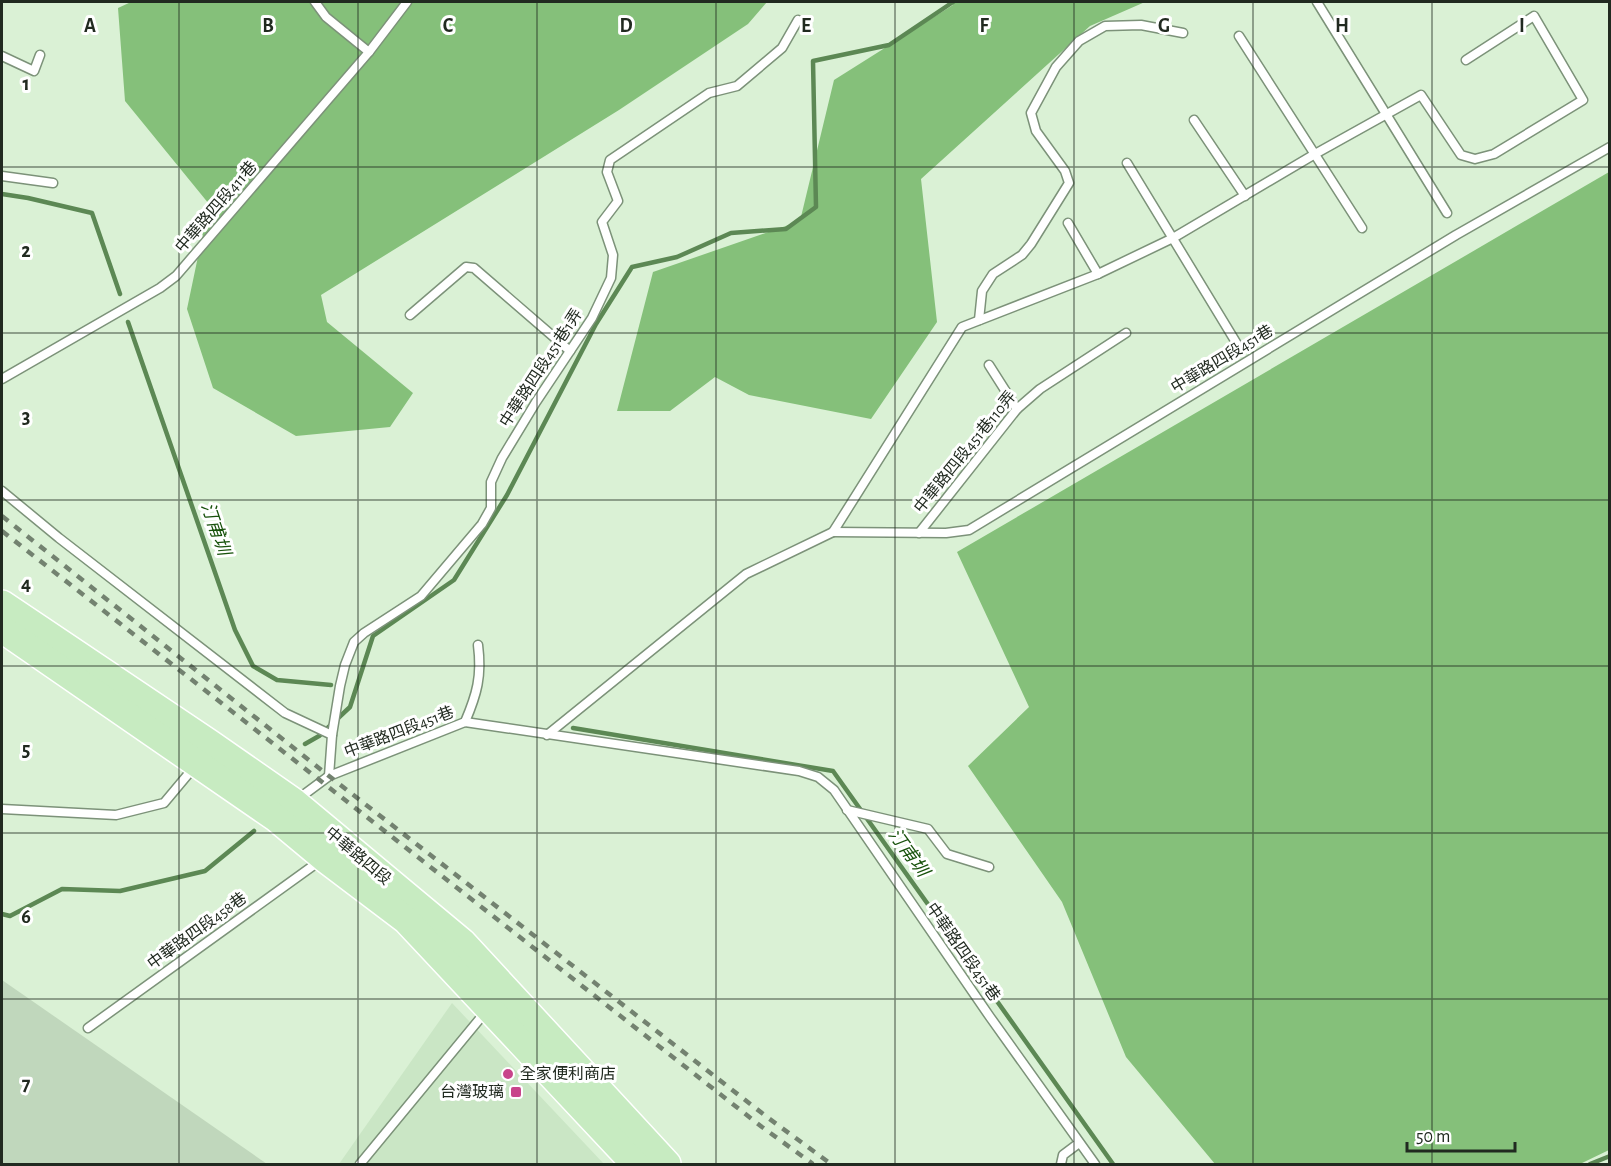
<svg xmlns="http://www.w3.org/2000/svg" width="1611" height="1166" viewBox="0 0 1611 1166" font-family="'Alegreya Sans','Noto Sans TC',sans-serif">
  <style>
    .built { fill: #cae6c5 }
    .forest { fill: #85c07a }
    .lines { fill: none; stroke-linecap: round; stroke-linejoin: round }
    .stream { stroke: #5c8854; stroke-width: 4.5 }
    .building { fill: #c0d7bc }
    .service-casing { stroke: #7c9279; stroke-width: 11 }
    .primary-casing { stroke: #fff; stroke-width: 30 }
    .service { stroke: #fff; stroke-width: 8 }
    .primary { stroke: #c7ebc1; stroke-width: 27 }
    .rail { stroke: #738270; stroke-width: 4.5; stroke-dasharray: 8 8; stroke-linecap: butt }
    .grid { fill: none; stroke: #212a20; stroke-width: 1.5; stroke-opacity: 0.55 }
    .poi-dot { fill: #c8458b; stroke: #fff; stroke-width: 2 }
    .labels { text-anchor: middle; dominant-baseline: central; stroke-width: 6; stroke-linejoin: round; paint-order: stroke }
    .street-label { font-size: 16px; fill: #212a20; stroke: #fff }
    .poi-label { font-size: 16px; fill: #212a20; stroke: #fff; text-anchor: start }
    .water-label { font-size: 18px; font-style: italic; fill: #17520b; stroke: #fff }
    .grid-label { font-size: 20px; text-anchor: middle; font-weight: bold; fill: #212a20; stroke: #fff; stroke-width: 6; stroke-linejoin: round; paint-order: stroke }
  </style>
  <rect width="100%" height="100%" fill="#daf1d5"/>
  <polygon class="built" points="452,1003 604,1164 339,1164"/>
  <g class="forest">
    <polygon points="131,2 767,2 748,24 619,110 321,295 327,322 413,393 390,427 296,436 213,388 187,309 209,204 125,101 118,8"/>
    <polygon points="953,2 1145,2 1090,26 921,179 937,322 871,419 749,395 715,377 670,411 617,411 653,272 800,221 834,80 953,5"/>
    <polygon points="1609,172 1609,1150 1580,1164 1215,1164 1126,1057 1062,902 968,766 1029,707 957,552"/>
  </g>
  <g class="lines">
    <g class="stream">
      <polyline points="2,194 28,198 92,213 120,294"/>
      <polyline points="128,322 235,630 253,666 277,680 331,685"/>
      <polyline points="573,728 833,771 1113,1164"/>
      <polyline points="305,744 319,736 350,707 373,636 454,580 507,495 596,324 632,267 677,257 731,233 786,229 816,207 813,61 889,45 953,2"/>
      <polyline points="2,914 10,916 62,889 120,891 205,871 254,831"/>
      <polyline points="1590,1164 1610,1156"/>
    </g>
  </g>
  <polygon class="building" points="2,980 267,1164 2,1164"/>
  <g class="lines">
    <defs>
      <g id="service">
        <polyline points="315,2 326,17 369,52"/>
        <polyline points="1317,2 1447,213"/>
        <polyline points="1239,36 1362,228"/>
        <polyline points="2,56 34,71 40,55"/>
        <polyline points="1194,120 1245,196"/>
        <polyline points="1127,163 1237,344"/>
        <polyline points="2,176 53,183"/>
        <polyline points="1068,223 1098,274"/>
        <polyline points="410,315 466,267 474,268 570,351"/>
        <polyline points="979,320 982,291 993,274 1022,255 1031,244 1069,183 1065,171 1036,131 1031,113 1056,67 1079,41 1105,26 1141,25 1183,33"/>
        <polyline points="989,365 1017,409"/>
        <polyline points="2,379 160,288 176,276 369,52 407,2"/>
        <polyline points="2,491 59,538 285,713 332,735"/>
        <polyline points="833,532 946,533 969,530 1456,235 1610,147"/>
        <polyline points="919,533 1017,409 1040,389 1126,333"/>
        <path d="M465 722C477 694 482 676 478 645"/>
        <polyline points="547,735 746,574 833,532 962,327 1098,274 1173,238 1315,154 1421,95 1461,155 1475,159 1494,154 1583,100 1534,16 1466,60"/>
        <polyline points="329,776 332,735 340,686 345,665 354,642 364,633 421,596 482,524 491,508 491,482 502,458 536,402 592,318 611,278 613,255 602,222 618,201 607,172 610,160 709,93 737,86 782,48 798,20"/>
        <polyline points="298,799 329,776 465,722 799,771 818,777 834,790 990,1017 1095,1164"/>
        <polyline points="2,809 116,815 164,803 195,766"/>
        <polyline points="847,810 928,829 947,854 989,867"/>
        <polyline points="88,1028 321,860"/>
        <polyline points="360,1164 487,1010"/>
        <polyline points="1061,1164 1063,1155 1079,1143"/>
      </g>
      <g id="primary">
        <polyline points="2,604 209,743 294,802 462,942 667,1164"/>
        <polyline points="2,629 276,818 324,858 406,920 635,1164"/>
      </g>
    </defs>
    <use href="#service" class="service-casing"/>
    <use href="#primary" class="primary-casing"/>
    <use href="#service" class="service"/>
    <use href="#primary" class="primary"/>
    <g class="rail">
      <polyline points="2,516 329,776 767,1117 831,1164"/>
      <polyline points="2,531 762,1127 813,1164"/>
    </g>
  </g>
  <path class="grid" d="M179 2V1164M358 2V1164M537 2V1164M716 2V1164M895 2V1164M1074 2V1164M1253 2V1164M1432 2V1164M2 167H1610M2 333H1610M2 500H1610M2 666H1610M2 833H1610M2 999H1610"/>
  <g class="poi-dot">
    <circle cx="508" cy="1074" r="6"/>
    <rect x="510" y="1086" width="12" height="12" rx="3"/>
  </g>
  <g class="labels">
    <g class="street-label">
      <text transform="translate(216 207) rotate(-49)">中華路四段411巷</text>
      <text transform="translate(1222 359) rotate(-31)">中華路四段451巷</text>
      <text transform="translate(541 368) rotate(-57)">中華路四段451巷1弄</text>
      <text transform="translate(965 452) rotate(-51)">中華路四段451巷110弄</text>
      <text transform="translate(399 732) rotate(-21)">中華路四段451巷</text>
      <text transform="translate(358 856) rotate(40)">中華路四段</text>
      <text transform="translate(197 931) rotate(-36)">中華路四段458巷</text>
      <text transform="translate(963 952) rotate(55)">中華路四段451巷</text>
    </g>
    <g class="poi-label">
      <text x="520" y="1074">全家便利商店</text>
      <text x="504" y="1092" text-anchor="end">台灣玻璃</text>
    </g>
    <g class="water-label">
      <text transform="translate(215 529) rotate(71)">汀甫圳</text>
      <text transform="translate(908 853) rotate(54)">汀甫圳</text>
    </g>
  </g>
  <g class="grid-label">
    <text x="90" y="32">A</text>
    <text x="268" y="32">B</text>
    <text x="448" y="32">C</text>
    <text x="626" y="32">D</text>
    <text x="806" y="32">E</text>
    <text x="984" y="32">F</text>
    <text x="1164" y="32">G</text>
    <text x="1342" y="32">H</text>
    <text x="1522" y="32">I</text>
    <text x="26" y="90">1</text>
    <text x="26" y="257">2</text>
    <text x="26" y="423">3</text>
    <text x="26" y="590">4</text>
    <text x="26" y="756">5</text>
    <text x="26" y="923">6</text>
    <text x="26" y="1090">7</text>
  </g>
  <rect width="1611" height="1166" fill="none" stroke="#212a20" stroke-width="6"/>
  <path d="M1407 1142v9h108v-9" fill="none" stroke="#212a20" stroke-width="3"/>
  <text x="1416" y="1142" font-size="18" fill="#212a20" stroke="#ffffff" stroke-width="4.5" paint-order="stroke">50 m</text>
</svg>
